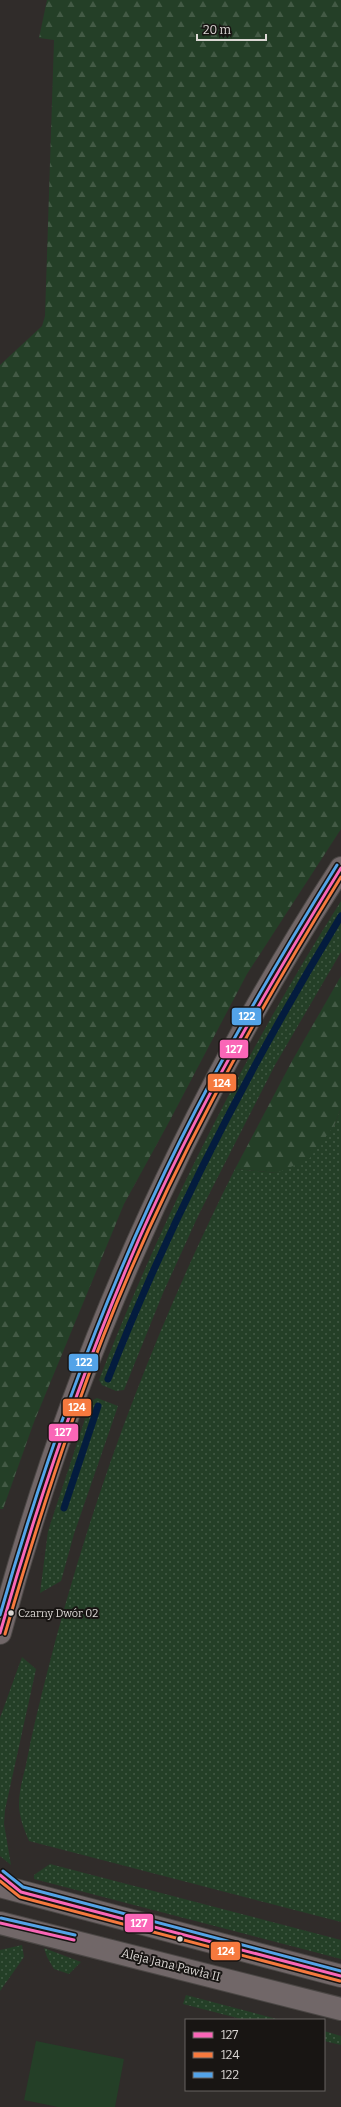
<svg xmlns="http://www.w3.org/2000/svg" width="341" height="2107" viewBox="0 0 341 2107" font-family="Bitter,serif">
  <style>
    .grass { fill: url(#grass-dots) }
    .forest { fill: url(#forest-firs) }
    .garden { fill: #243f27 }
    .lines { fill: none; stroke-linecap: round; stroke-linejoin: round }
    .stream { stroke: #041c3e; stroke-width: 7 }
    .major-casing { stroke: #4b4745; stroke-width: 24 }
    .major { stroke: #716768; stroke-width: 22 }
    .bus-1-casing { stroke: #181513; stroke-width: 6 }
    .bus-2-casing { stroke: #181513; stroke-width: 6 }
    .bus-3-casing { stroke: #181513; stroke-width: 6 }
    .bus-1 { stroke: #fa66b7; stroke-width: 3 }
    .bus-2 { stroke: #f6793e; stroke-width: 3 }
    .bus-3 { stroke: #53a3e8; stroke-width: 3 }
    .bus-dot { fill: #dbd7d4; stroke: #181513; stroke-width: 1.5 }
    .labels { text-anchor: middle; dominant-baseline: central; stroke-width: 4; stroke-linejoin: round; paint-order: stroke }
    .bus-label { font-size: 11px; fill: #dbd7d4; stroke: #181513; text-anchor: start }
    .street-label { font-size: 12px; fill: #dbd7d4; stroke: #181513 }
    .line-badge { stroke: #181513; stroke-width: 1.5 }
    .badge-label { font-size: 11px; text-anchor: middle; font-weight: bold; fill: #fff }
  </style>
  <defs>
    <pattern id="grass-dots" width="8" height="8" patternUnits="userSpaceOnUse"><rect width="8" height="8" fill="#243f27"/><path d="M2 2h.1M6 6h.1" fill="none" stroke="#435a45" stroke-width="1.8" stroke-linecap="round"/></pattern>
    <pattern id="forest-firs" width="22" height="20" patternUnits="userSpaceOnUse"><rect width="22" height="20" fill="#243f27"/><path d="M5 1l3.5 6h-7zM16 11l3.5 6h-7z" fill="#435a45"/></pattern>
  </defs>
  <rect width="100%" height="100%" fill="#302c2a"/>
  <g class="grass">
    <path d="M341 901V952L275 1065 199 1214 163 1293 124 1390 116 1391 102 1385 99 1380C164 1213 245 1053 341 901Z"/>
    <path d="M341 1108V1922L29 1841C24 1829 19 1817 19 1804 19 1791 23 1777 26 1765 31 1737 38 1709 45 1681 89 1504 153 1332 235 1169L277 1173 334 1126Z"/>
    <polygon points="97,1398 118,1406 74,1534 61,1581 40,1593 48,1531 91,1401"/>
    <polygon points="22,1657 36,1669 5,1810 4,1824 11,1865 0,1856 0,1718"/>
    <polygon points="50,1864 341,1940 341,1959 34,1879 34,1875"/>
    <polygon points="22,1945 24,1957 0,1991 0,1950"/>
    <polygon points="44,1948 81,1962 69,1974 54,1969 47,1957"/>
    <polygon points="186,1995 281,2020 245,2020 183,2004"/>
    <polygon points="324,2031 341,2036 341,2045 324,2041"/>
  </g>
  <g class="forest">
    <polygon points="47,0 341,0 341,829 247,974 169,1122 124,1204 34,1422 3,1509 0,1509 0,365 42,326 45,316 54,40 39,38"/>
    <polygon points="341,976 341,1108 334,1126 309,1159 277,1173 235,1169 292,1061"/>
  </g>
  <polygon class="garden" points="36,2041 124,2059 115,2107 58,2107 24,2100"/>
  <g class="lines">
    <g class="stream">
      <path d="M108 1379C171 1218 251 1064 341 916"/>
      <polyline points="64,1508 98,1406"/>
    </g>
    <defs>
      <g id="major">
        <path d="M0 1633C72 1361 188 1104 341 868"/>
        <polyline points="0,1886 341,1976"/>
        <polyline points="0,1923 341,2009"/>
      </g>
    </defs>
    <use href="#major" class="major-casing"/>
    <use href="#major" class="major"/>
    <defs>
      <g id="bus-1">
        <path d="M0 1633C39 1497 83 1368 139 1239 196 1110 267 988 341 868"/>
        <polyline points="0,1875 21,1892 341,1976"/>
        <polyline points="0,1923 74,1940"/>
      </g>
      <g id="bus-2">
        <path d="M5 1634C34 1534 65 1435 103 1337 166 1176 250 1024 341 877"/>
        <polyline points="0,1881 20,1897 340,1981"/>
      </g>
      <g id="bus-3">
        <path d="M0 1615C47 1451 105 1291 181 1139 228 1045 281 955 337 865"/>
        <polyline points="3,1871 23,1887 341,1971"/>
        <polyline points="1,1918 75,1935"/>
      </g>
    </defs>
    <use href="#bus-1" class="bus-1-casing"/>
    <use href="#bus-2" class="bus-2-casing"/>
    <use href="#bus-3" class="bus-3-casing"/>
    <use href="#bus-1" class="bus-1"/>
    <use href="#bus-2" class="bus-2"/>
    <use href="#bus-3" class="bus-3"/>
  </g>
  <g class="bus-dot">
    <circle cx="11" cy="1613" r="3.5"/>
    <circle cx="180" cy="1939" r="3.5"/>
  </g>
  <g class="labels">
    <g class="bus-label">
      <text x="18" y="1613">Czarny Dwór 02</text>
    </g>
    <g class="street-label">
      <text transform="translate(171 1965) rotate(14)">Aleja Jana Pawła II</text>
    </g>
  </g>
  <g class="line-badge">
    <rect x="231" y="1007" width="31" height="19" rx="4" fill="#53a3e8"/>
    <rect x="219" y="1039" width="30" height="20" rx="4" fill="#fa66b7"/>
    <rect x="207" y="1073" width="30" height="19" rx="4" fill="#f6793e"/>
    <rect x="68" y="1353" width="31" height="19" rx="4" fill="#53a3e8"/>
    <rect x="62" y="1398" width="30" height="19" rx="4" fill="#f6793e"/>
    <rect x="48" y="1423" width="31" height="19" rx="4" fill="#fa66b7"/>
    <rect x="124" y="1913" width="30" height="20" rx="4" fill="#fa66b7"/>
    <rect x="210" y="1941" width="31" height="20" rx="4" fill="#f6793e"/>
  </g>
  <g class="badge-label">
    <text x="247" y="1020">122</text>
    <text x="234" y="1053">127</text>
    <text x="222" y="1087">124</text>
    <text x="84" y="1366">122</text>
    <text x="77" y="1411">124</text>
    <text x="63" y="1436">127</text>
    <text x="139" y="1927">127</text>
    <text x="226" y="1955">124</text>
  </g>
  <rect x="185" y="2019" width="140" height="72" fill="#181513" stroke="#666360"/>
  <rect x="193" y="2032" width="20" height="6" fill="#fa66b7" stroke="#666360"/>
  <text x="221" y="2039" font-size="12" fill="#dbd7d4">127</text>
  <rect x="193" y="2052" width="20" height="6" fill="#f6793e" stroke="#666360"/>
  <text x="221" y="2059" font-size="12" fill="#dbd7d4">124</text>
  <rect x="193" y="2072" width="20" height="6" fill="#53a3e8" stroke="#666360"/>
  <text x="221" y="2079" font-size="12" fill="#dbd7d4">122</text>
  <path d="M197 34v6h69v-6" fill="none" stroke="#dbd7d4" stroke-width="2"/>
  <text x="203" y="34" font-size="12" fill="#dbd7d4" stroke="#181513" stroke-width="3" paint-order="stroke">20 m</text>
</svg>
